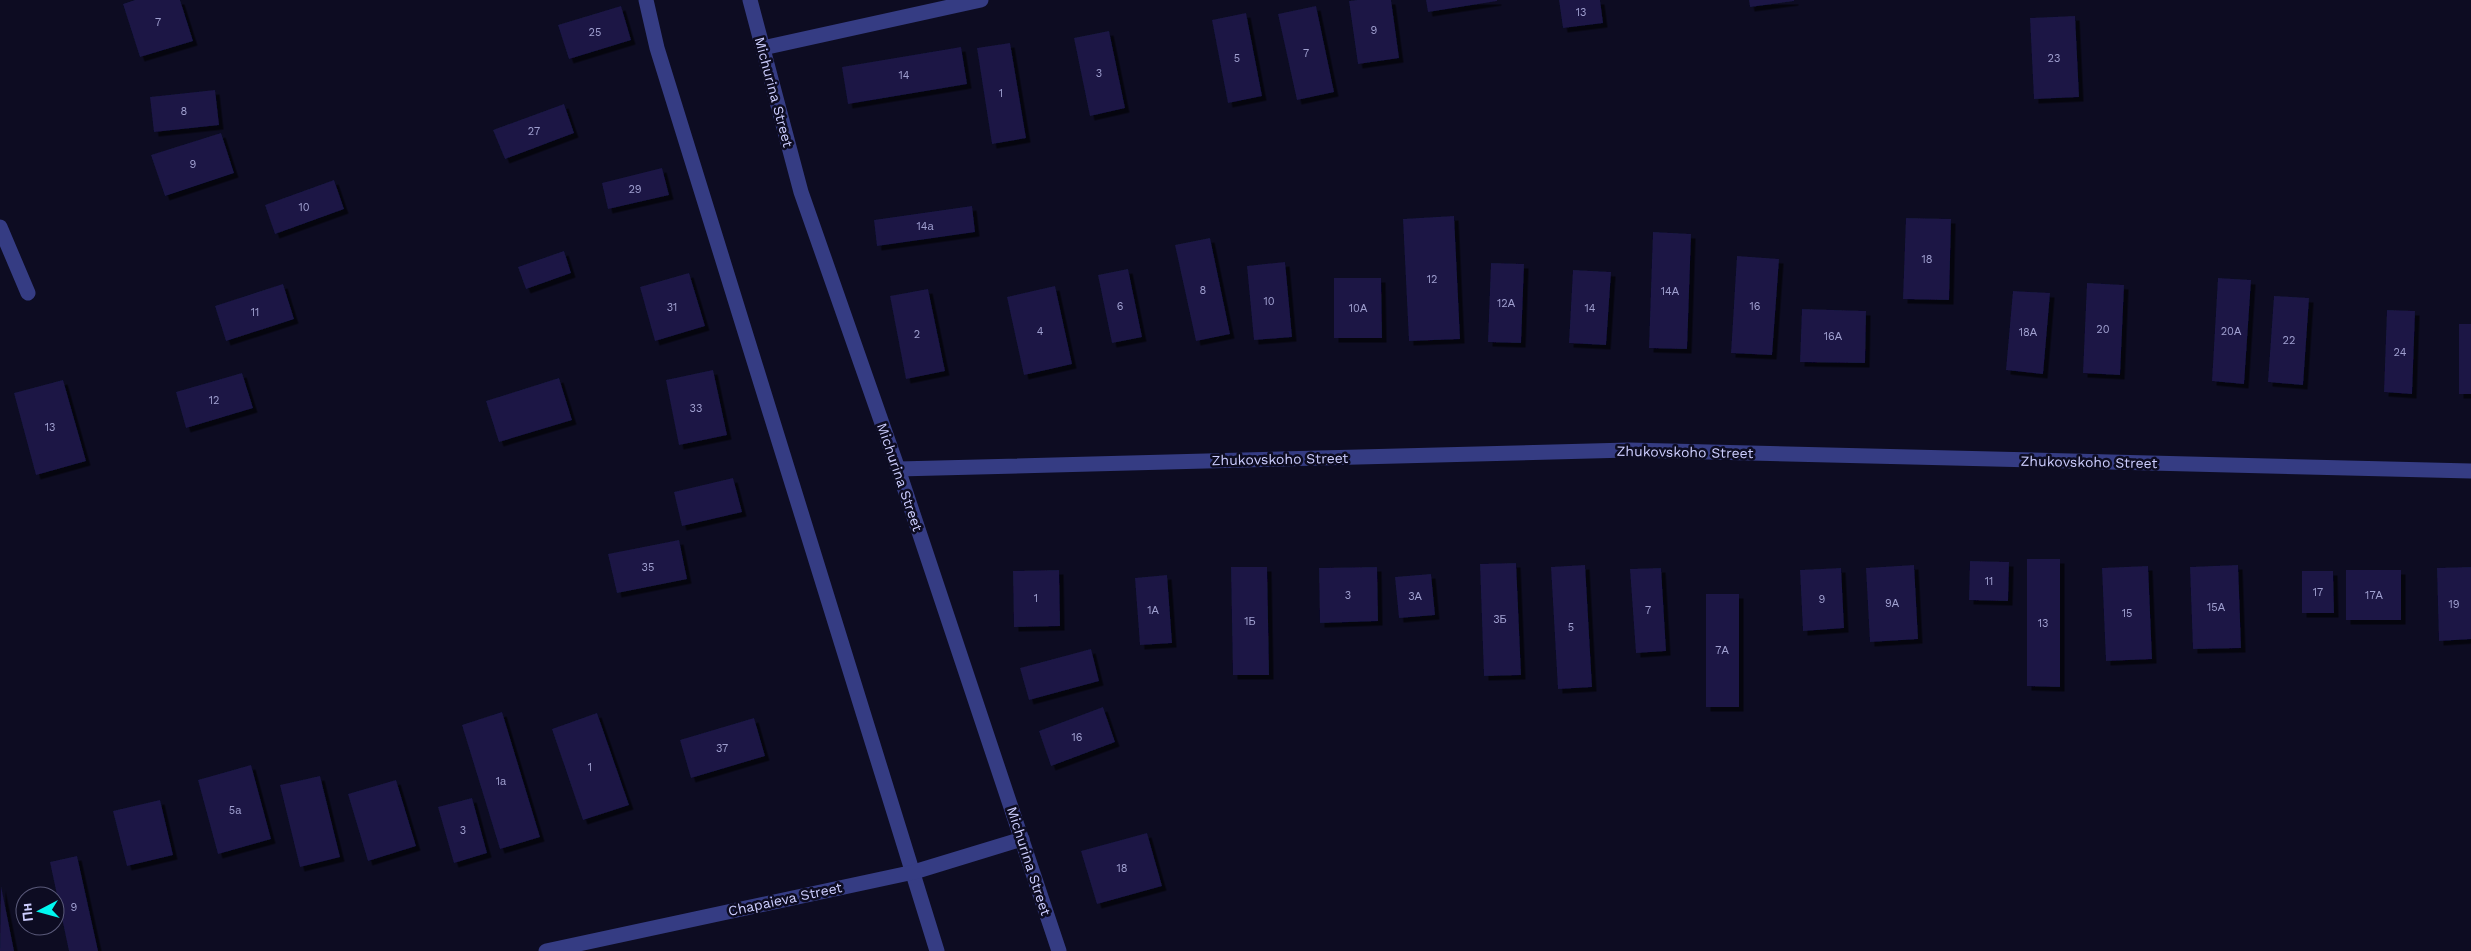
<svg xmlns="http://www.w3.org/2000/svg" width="2471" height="951" viewBox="0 0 2471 951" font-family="'Work Sans',sans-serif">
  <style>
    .building { fill: #1a1744; filter: url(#shadow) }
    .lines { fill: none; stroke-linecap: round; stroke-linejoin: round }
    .minor { stroke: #353c83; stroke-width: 15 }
    .labels { text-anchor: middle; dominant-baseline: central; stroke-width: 5; stroke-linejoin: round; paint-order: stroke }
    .number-label { font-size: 11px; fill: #a0a0d0 }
    .street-label { font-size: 14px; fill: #cdceff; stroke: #0d0c22 }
  </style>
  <defs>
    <filter id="shadow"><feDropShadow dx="4.5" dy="4.5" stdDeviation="0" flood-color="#0009"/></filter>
  </defs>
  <rect width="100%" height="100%" fill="#0d0c22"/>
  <g class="building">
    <polygon points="135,0 180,0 193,41 140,57 123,4"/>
    <polygon points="1357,0 1391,0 1399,58 1358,64 1349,1"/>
    <polygon points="1426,0 1497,0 1497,1 1428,12"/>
    <polygon points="1559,0 1600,0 1603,23 1563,28"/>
    <polygon points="1749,0 1794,0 1794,1 1750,7"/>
    <polygon points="621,6 631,40 569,59 558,25"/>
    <polygon points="1316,6 1334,92 1297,100 1278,14"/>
    <polygon points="1246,13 1262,96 1228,103 1212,20"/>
    <polygon points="2075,16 2079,97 2034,99 2030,18"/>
    <polygon points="1109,31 1125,108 1090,116 1074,38"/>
    <polygon points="1010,43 1026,138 992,144 977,48"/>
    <polygon points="961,47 967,84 848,104 842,67"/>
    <polygon points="215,90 219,125 154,132 150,97"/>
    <polygon points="564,104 574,133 505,159 493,130"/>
    <polygon points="221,133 234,173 165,196 151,155"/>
    <polygon points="662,168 669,195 608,209 602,183"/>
    <polygon points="334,180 344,209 275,234 265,205"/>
    <polygon points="972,206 975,232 877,246 874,220"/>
    <polygon points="1454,216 1460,339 1409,341 1403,219"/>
    <polygon points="1906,218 1951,219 1949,300 1903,299"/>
    <polygon points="1653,232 1691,234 1687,349 1649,348"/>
    <polygon points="1210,238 1230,334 1196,341 1175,245"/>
    <polygon points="564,251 571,273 526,289 518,267"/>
    <polygon points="1737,256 1779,259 1772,355 1731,353"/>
    <polygon points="1285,262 1292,337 1254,340 1247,266"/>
    <polygon points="1491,263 1524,264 1521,343 1488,342"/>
    <polygon points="1128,269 1142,337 1112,343 1098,275"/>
    <polygon points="1573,270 1611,272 1606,345 1569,343"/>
    <polygon points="689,273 705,326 655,341 640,287"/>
    <polygon points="1334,278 1381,278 1382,338 1334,338"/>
    <polygon points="2218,278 2251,280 2244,384 2212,381"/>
    <polygon points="2087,283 2124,285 2120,375 2083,373"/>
    <polygon points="283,284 294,319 226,341 215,306"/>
    <polygon points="1055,286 1072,364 1024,375 1007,297"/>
    <polygon points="928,289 945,371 906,379 890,296"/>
    <polygon points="2013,291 2050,293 2043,374 2006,370"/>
    <polygon points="2274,296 2309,298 2303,385 2268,382"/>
    <polygon points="1802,309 1866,311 1865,363 1800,362"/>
    <polygon points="2387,310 2415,311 2412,394 2384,392"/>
    <rect x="2459" y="324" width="12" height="70"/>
    <polygon points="713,370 727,435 679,445 666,380"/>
    <polygon points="242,373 253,408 186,428 176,392"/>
    <polygon points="559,378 572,420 499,442 486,401"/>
    <polygon points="63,380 86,461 36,475 14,393"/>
    <polygon points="733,478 742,512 682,526 674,492"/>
    <polygon points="679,540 687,579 617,593 608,554"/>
    <polygon points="2027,559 2060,559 2060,687 2027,686"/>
    <polygon points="1970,561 2009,562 2008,601 1969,600"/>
    <polygon points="1516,563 1521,675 1484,676 1480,564"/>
    <polygon points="1585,565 1592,687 1558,689 1551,567"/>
    <polygon points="1914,565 1918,639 1870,642 1866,568"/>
    <polygon points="2238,565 2241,648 2193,649 2190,567"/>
    <polygon points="2148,566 2152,659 2106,661 2102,568"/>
    <polygon points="1231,567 1267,567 1269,675 1233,675"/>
    <polygon points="1377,567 1378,621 1320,623 1319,568"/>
    <polygon points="2471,567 2471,639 2439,641 2437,568"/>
    <polygon points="1661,568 1666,651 1636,653 1630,569"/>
    <polygon points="1841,568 1844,628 1803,631 1800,570"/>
    <polygon points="1059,570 1060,626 1014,627 1013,571"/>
    <rect x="2346" y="570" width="55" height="50"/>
    <polygon points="2302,571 2333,571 2334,613 2302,613"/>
    <polygon points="1431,574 1435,615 1399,618 1395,577"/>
    <polygon points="1167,575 1172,643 1140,645 1135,578"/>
    <rect x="1706" y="594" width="33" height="113"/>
    <polygon points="1091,649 1099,681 1029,700 1020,668"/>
    <polygon points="1103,707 1115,742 1051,766 1039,731"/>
    <polygon points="502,712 540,837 500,849 462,725"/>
    <polygon points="597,713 629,805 583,820 552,729"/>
    <polygon points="754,718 765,756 691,778 680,740"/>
    <polygon points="251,765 271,839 218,854 198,780"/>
    <polygon points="320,776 340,857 300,867 280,785"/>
    <polygon points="396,780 416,846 368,861 348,794"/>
    <polygon points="472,798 487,853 454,863 438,807"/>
    <polygon points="160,800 173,855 127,866 113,811"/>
    <polygon points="1147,833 1162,886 1097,904 1081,851"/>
    <polygon points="77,856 98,951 69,951 50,862"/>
    <polygon points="1,886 14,951 0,951"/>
  </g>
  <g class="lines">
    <g class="minor">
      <polyline points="646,0 657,48 937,951"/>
      <polyline points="750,0 801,192 898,469 1059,951"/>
      <polyline points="763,48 981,0"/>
      <polyline points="0,227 28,293"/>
      <polyline points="898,469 1629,450 2471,471"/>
      <polyline points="546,951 914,872 1022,839"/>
    </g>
  </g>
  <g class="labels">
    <g class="number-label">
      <text x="1581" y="12">13</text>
      <text x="158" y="22">7</text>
      <text x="1374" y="30">9</text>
      <text x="595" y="32">25</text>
      <text x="1306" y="53">7</text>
      <text x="1237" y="58">5</text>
      <text x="2054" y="58">23</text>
      <text x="1099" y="73">3</text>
      <text x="904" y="75">14</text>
      <text x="1001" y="93">1</text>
      <text x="184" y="111">8</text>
      <text x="534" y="131">27</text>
      <text x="193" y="164">9</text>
      <text x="635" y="189">29</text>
      <text x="304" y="207">10</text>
      <text x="925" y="226">14а</text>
      <text x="1927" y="259">18</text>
      <text x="1432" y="279">12</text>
      <text x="1203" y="290">8</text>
      <text x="1670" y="291">14А</text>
      <text x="1269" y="301">10</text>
      <text x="1506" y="303">12А</text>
      <text x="1120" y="306">6</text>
      <text x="1755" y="306">16</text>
      <text x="672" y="307">31</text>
      <text x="1358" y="308">10А</text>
      <text x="1590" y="308">14</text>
      <text x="255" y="312">11</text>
      <text x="2103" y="329">20</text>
      <text x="1040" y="331">4</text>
      <text x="2231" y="331">20А</text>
      <text x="2028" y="332">18А</text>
      <text x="917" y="334">2</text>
      <text x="1833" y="336">16А</text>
      <text x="2289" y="340">22</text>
      <text x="2400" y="352">24</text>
      <text x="214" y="400">12</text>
      <text x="696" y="408">33</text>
      <text x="50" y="427">13</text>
      <text x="648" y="567">35</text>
      <text x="1989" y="581">11</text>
      <text x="2318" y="592">17</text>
      <text x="1348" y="595">3</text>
      <text x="2374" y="595">17А</text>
      <text x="1415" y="596">3А</text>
      <text x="1036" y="598">1</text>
      <text x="1822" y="599">9</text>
      <text x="1892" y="603">9А</text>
      <text x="2454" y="604">19</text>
      <text x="2216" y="607">15А</text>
      <text x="1153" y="610">1А</text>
      <text x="1648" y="610">7</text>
      <text x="2127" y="613">15</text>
      <text x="1500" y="619">3Б</text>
      <text x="1250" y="621">1Б</text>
      <text x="2043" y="623">13</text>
      <text x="1571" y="627">5</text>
      <text x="1722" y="650">7А</text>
      <text x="1077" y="737">16</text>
      <text x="722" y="748">37</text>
      <text x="590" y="767">1</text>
      <text x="501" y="781">1а</text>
      <text x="235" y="810">5а</text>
      <text x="463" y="830">3</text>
      <text x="1122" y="868">18</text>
      <text x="74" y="907">9</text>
    </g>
    <g class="street-label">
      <text transform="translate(774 92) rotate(75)">Michurina Street</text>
      <text transform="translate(1685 452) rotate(1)">Zhukovskoho Street</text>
      <text transform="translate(1280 459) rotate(-1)">Zhukovskoho Street</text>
      <text transform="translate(2089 462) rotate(1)">Zhukovskoho Street</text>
      <text transform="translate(900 477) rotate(71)">Michurina Street</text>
      <text transform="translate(1029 861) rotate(72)">Michurina Street</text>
      <text transform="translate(785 899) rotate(-12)">Chapaieva Street</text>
    </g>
  </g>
  <g transform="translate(40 911) rotate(264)"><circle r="24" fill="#0d0c22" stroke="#5a5a7a"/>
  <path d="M0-4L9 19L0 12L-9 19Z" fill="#00f8f0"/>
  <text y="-8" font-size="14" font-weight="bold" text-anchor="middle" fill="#cdceff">Пн</text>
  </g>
</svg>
